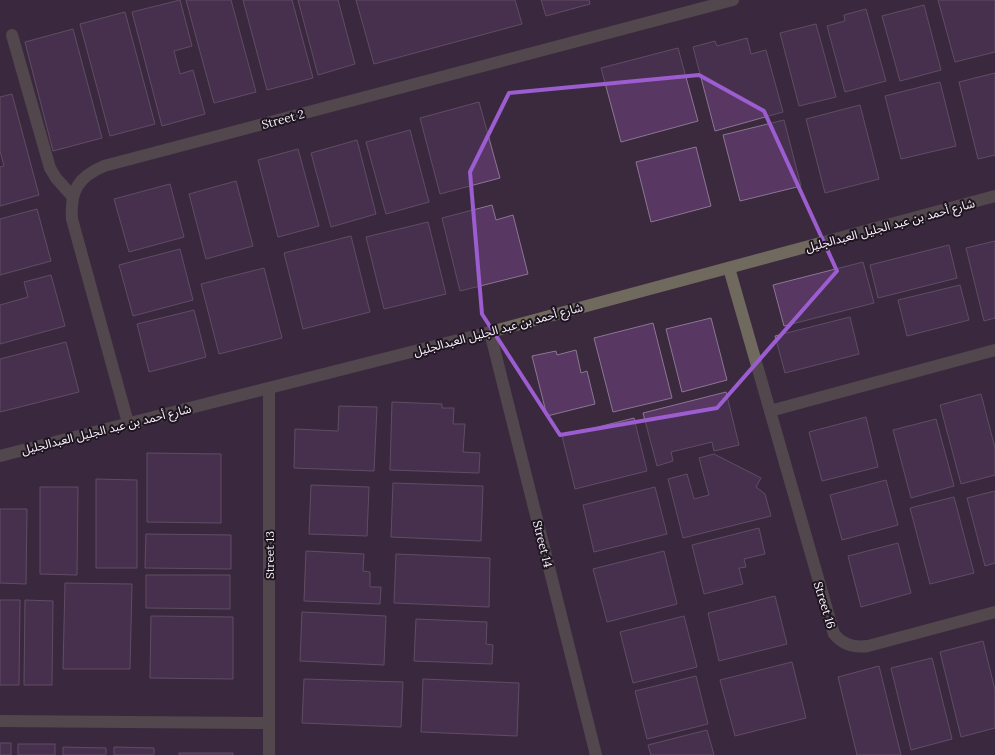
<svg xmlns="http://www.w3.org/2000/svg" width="995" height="755" viewBox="0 0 995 755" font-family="Lora,'Noto Sans Arabic',serif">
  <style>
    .building { fill: #583763; stroke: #8a7791 }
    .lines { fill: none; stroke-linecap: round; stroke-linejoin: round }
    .minor { stroke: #706a5e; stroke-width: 12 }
    .marked { fill: none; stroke: #9b5dcf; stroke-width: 4; stroke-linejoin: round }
    .labels { text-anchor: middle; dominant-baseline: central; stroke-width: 4; stroke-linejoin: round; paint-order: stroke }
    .street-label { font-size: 12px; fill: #fcf0fe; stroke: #1d151f }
  </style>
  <rect width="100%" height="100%" fill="#3b293e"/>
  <g class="building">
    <polygon points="180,0 192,46 174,51 180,74 193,70 205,114 162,126 132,12"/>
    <polygon points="186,0 231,0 256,92 214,103"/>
    <polygon points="243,0 292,0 313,78 267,90"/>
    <polygon points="298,0 338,0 355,64 318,75"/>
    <polygon points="356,0 515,0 522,24 374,64"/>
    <polygon points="541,0 589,0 590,4 546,16"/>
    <polygon points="938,0 995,0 995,52 955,62"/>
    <polygon points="924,5 941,70 900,81 882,16"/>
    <polygon points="866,9 886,81 845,92 827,26 845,21 844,15"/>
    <polygon points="125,12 155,124 110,136 80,24"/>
    <polygon points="816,24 836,97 799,106 780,33"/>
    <polygon points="73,29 102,138 53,151 25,42"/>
    <polygon points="747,38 751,54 766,50 783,112 715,131 693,47 715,41 717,46"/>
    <polygon points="678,48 698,121 621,142 601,68"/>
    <polygon points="995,73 995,155 978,159 959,82"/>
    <polygon points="940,82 956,146 901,159 885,96"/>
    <polygon points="12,94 39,195 0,206 0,167 4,166 0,151 0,97"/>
    <polygon points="479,102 500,178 440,194 420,118"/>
    <polygon points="860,105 879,179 825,193 806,119"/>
    <polygon points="784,120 801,186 740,201 723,135"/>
    <polygon points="410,130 429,202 386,214 366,142"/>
    <polygon points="357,140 376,214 331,227 311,153"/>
    <polygon points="696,147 711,206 651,222 636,162"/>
    <polygon points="298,149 319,226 278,237 258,160"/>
    <polygon points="236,181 253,246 206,259 189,194"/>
    <polygon points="170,184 184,237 129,252 114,199"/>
    <polygon points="492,205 496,220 513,215 528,274 460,291 442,218"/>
    <polygon points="37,209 51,261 0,275 0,219"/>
    <polygon points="428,222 446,294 384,309 366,237"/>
    <polygon points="351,236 370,312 303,329 284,253"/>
    <polygon points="995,241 995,318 984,321 966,248"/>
    <polygon points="949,245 957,278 878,298 870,265"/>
    <polygon points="180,249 193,300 133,316 119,265"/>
    <polygon points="863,262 874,303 784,326 773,285"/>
    <polygon points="264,268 282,338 219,354 201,284"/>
    <polygon points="51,275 65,326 0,344 0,305 28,297 24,282"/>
    <polygon points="960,285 969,320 907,336 898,300"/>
    <polygon points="194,310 206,357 149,372 137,324"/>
    <polygon points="850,317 859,354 785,373 775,336"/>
    <polygon points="711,318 727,380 682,392 666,329"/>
    <polygon points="653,323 672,398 613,412 594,338"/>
    <polygon points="66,342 79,392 0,412 0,359"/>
    <polygon points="576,350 581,373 587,371 595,404 547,416 532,356 556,351 557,355"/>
    <polygon points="726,392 739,445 714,451 712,442 671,452 673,461 657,466 643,413"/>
    <polygon points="981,394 995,448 995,475 961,484 940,405"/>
    <polygon points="392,402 442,404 442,408 454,408 453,424 465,424 463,452 480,453 479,473 390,470"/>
    <polygon points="339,406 377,407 374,471 294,468 295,429 338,431"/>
    <polygon points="866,417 878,467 822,481 809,432"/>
    <polygon points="634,418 647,471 575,489 562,436"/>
    <polygon points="936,419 954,486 911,498 893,430"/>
    <polygon points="147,453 221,454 221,523 147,522"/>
    <polygon points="714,454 761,478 756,487 765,494 771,516 683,538 668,479 687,474 694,499 709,495 699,458"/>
    <polygon points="96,479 137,480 137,568 96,568"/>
    <polygon points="886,480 898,525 842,540 830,495"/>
    <polygon points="393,483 483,486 481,541 391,537"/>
    <polygon points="311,485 369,487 367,536 309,534"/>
    <polygon points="40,487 78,487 77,575 40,574"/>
    <polygon points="655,487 667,534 594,552 583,505"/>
    <polygon points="995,491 995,563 985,566 967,498"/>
    <polygon points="954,497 974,573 930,584 910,508"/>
    <polygon points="0,509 27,509 26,584 0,583"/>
    <polygon points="759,528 765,554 744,559 746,567 739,568 743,584 704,594 692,545"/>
    <polygon points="146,534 231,535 231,569 145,568"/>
    <polygon points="898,543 911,593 861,607 848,556"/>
    <polygon points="306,551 364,554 363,571 370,572 370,587 381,587 380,604 304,601"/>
    <polygon points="664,551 677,604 607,622 593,569"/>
    <polygon points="396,554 490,558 489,607 394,603"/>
    <polygon points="146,575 230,575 230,609 146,608"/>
    <polygon points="65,583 132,584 130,669 63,669"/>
    <polygon points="775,596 787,644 719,661 708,613"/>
    <polygon points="0,600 20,600 19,685 0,685"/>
    <polygon points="25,600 53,601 52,685 24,685"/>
    <polygon points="302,612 386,616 384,665 300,661"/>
    <polygon points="151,616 233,617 233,679 150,678"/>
    <polygon points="684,616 697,667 633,683 620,632"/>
    <polygon points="416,619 487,622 486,644 493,645 492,664 414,661"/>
    <polygon points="983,641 995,690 995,728 961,737 940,652"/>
    <polygon points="932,658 952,739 911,750 891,668"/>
    <polygon points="792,662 806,718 735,736 720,680"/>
    <polygon points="879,666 901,755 857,755 838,677"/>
    <polygon points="696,676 708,724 647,739 635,691"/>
    <polygon points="304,679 403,682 401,727 302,723"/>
    <polygon points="423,679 519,683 517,736 421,732"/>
    <polygon points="707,730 714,755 651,755 648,745"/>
    <rect x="0" y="743" width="11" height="12"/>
    <rect x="18" y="744" width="37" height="11"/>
    <polygon points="63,747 106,748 106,755 63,755"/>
    <polygon points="114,747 154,748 154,755 114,755"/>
    <rect x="179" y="753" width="54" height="2"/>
  </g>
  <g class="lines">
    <g class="minor">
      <polyline points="12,35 50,168 56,178 72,196"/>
      <path d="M729 268 834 634C843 645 854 648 868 646L995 612"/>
      <polyline points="490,332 596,755"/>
      <polyline points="770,411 995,350"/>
      <path d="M128 423 72 219C70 191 78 177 104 166L733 0"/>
      <polyline points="0,456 490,332 995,196"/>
      <polyline points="0,721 269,723"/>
      <polyline points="269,755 269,388"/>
    </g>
  </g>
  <path d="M0 0H995V755H0ZM699 75 764 111 837 271 717 408 560 435 482 314 470 172 509 93Z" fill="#3b293e" fill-opacity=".55" fill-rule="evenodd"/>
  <path class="marked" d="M699 75 764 111 837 271 717 408 560 435 482 314 470 172 509 93Z"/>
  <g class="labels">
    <g class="street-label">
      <text transform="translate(283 119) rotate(-15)">Street 2</text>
      <text transform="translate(890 225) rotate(-15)">شارع أحمد بن عبد الجليل العبدالجليل</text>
      <text transform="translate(498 329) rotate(-15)">شارع أحمد بن عبد الجليل العبدالجليل</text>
      <text transform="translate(106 429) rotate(-14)">شارع أحمد بن عبد الجليل العبدالجليل</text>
      <text transform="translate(543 544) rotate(76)">Street 14</text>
      <text transform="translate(269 555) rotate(-90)">Street 13</text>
      <text transform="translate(825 605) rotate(73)">Street 16</text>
    </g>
  </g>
</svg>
